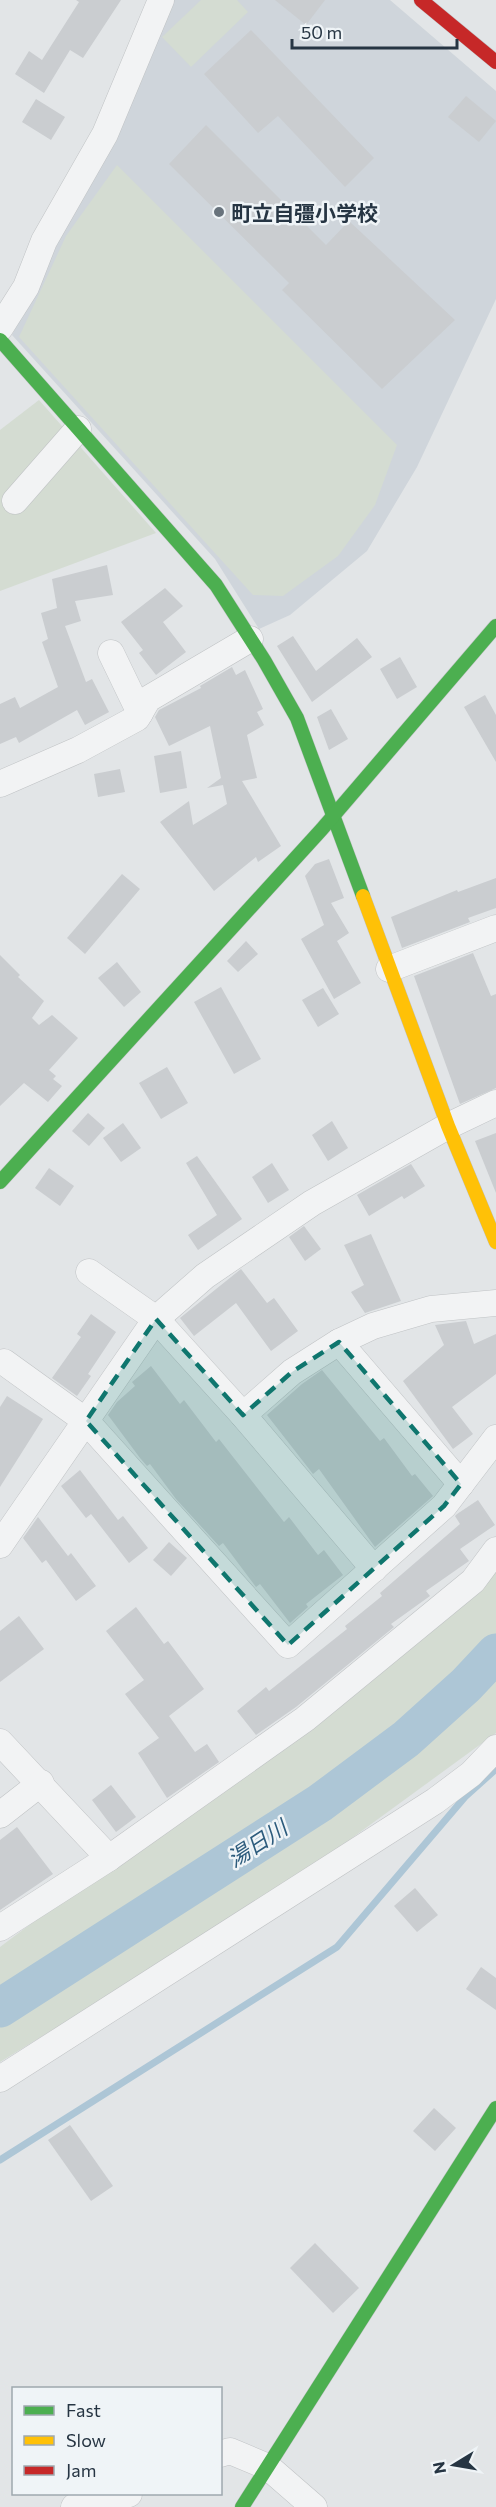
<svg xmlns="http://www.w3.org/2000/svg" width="496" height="2507" viewBox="0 0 496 2507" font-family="Commissioner,'Noto Sans JP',sans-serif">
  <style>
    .built { fill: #cfd5db }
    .green { fill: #d4dcd2 }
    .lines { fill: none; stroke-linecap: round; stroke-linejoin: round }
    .stream { stroke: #adc6d6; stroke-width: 7 }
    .river { stroke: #adc6d6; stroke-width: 39 }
    .building { fill: #cacdd0 }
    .street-casing { stroke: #c0c3c5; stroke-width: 27 }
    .fast-casing { stroke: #c0c3c5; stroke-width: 15 }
    .slow-casing { stroke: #c0c3c5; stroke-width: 15 }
    .jam-casing { stroke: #c0c3c5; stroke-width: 15 }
    .street { stroke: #f2f3f4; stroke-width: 26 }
    .fast { stroke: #4caf50; stroke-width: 14 }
    .slow { stroke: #ffc107; stroke-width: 14 }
    .jam { stroke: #c62828; stroke-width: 14 }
    .marked { fill: #0f766e; fill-opacity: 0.2; stroke: #0f766e; stroke-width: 4.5; stroke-dasharray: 12 8; stroke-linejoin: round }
    .poi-dot { fill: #68737c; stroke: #eff4f7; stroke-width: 2 }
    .labels { text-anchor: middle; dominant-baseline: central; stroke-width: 5; stroke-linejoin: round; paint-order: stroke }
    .poi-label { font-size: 21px; font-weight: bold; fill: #263543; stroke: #eff4f7; text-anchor: start }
    .water-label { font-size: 22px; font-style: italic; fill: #2c5b7c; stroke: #eff4f7 }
  </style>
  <rect width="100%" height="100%" fill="#e2e5e7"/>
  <polygon class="built" points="170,0 390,0 496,91 496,299 417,467 367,551 290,615 259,629 215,559 12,335 111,136"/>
  <g class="green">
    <polygon points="201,0 237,0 248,12 191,67 162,37"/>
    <polygon points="117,165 397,445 375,505 338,556 283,596 253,595 19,337 66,236"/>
    <polygon points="39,400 156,533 0,591 0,430"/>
    <polygon points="496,1545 496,1733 278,1892 0,2062 0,1947 283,1734"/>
  </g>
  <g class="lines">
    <polyline class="stream" points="0,2160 337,1947 465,1797 496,1769"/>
    <polyline class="river" points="0,2008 320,1803 406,1739 466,1685 496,1653"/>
  </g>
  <g class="building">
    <polygon points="76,0 121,0 83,58 70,50 44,93 15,74 29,51 42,60 79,2"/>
    <polygon points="275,0 325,0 306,25"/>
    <polygon points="251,30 374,158 345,187 278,116 258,133 204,74"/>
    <polygon points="466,96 496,121 479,142 448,117"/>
    <polygon points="36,99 65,117 51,140 22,122"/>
    <polygon points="206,125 326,245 349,221 455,320 382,389 282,290 289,283 169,164"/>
    <polygon points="107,565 113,595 75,601 81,621 65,626 86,682 92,679 109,712 85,725 77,710 19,743 16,737 0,744 0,704 15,697 20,708 58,687 42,642 48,639 41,613 57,608 52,579"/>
    <polygon points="165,588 183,606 163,622 186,652 156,675 139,653 143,650 121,622"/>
    <polygon points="293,636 316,671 357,638 372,657 312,702 277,646"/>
    <polygon points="400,657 417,687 397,699 380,669"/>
    <polygon points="232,667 236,675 245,670 263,709 257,712 264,725 247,735 257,778 242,781 281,846 258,862 256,857 214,891 160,822 189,801 193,825 227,804 223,785 207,788 221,778 210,726 169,746 155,717 159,710 201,688 200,686"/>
    <polygon points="485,695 496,715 496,762 464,707"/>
    <polygon points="331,709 348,739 329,750 317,717"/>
    <polygon points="181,751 187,788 160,793 154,756"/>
    <polygon points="120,769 125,792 98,797 94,774"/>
    <polygon points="329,859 344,898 331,903 349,933 337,941 361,983 334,999 301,939 324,925 305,876 315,864"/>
    <polygon points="122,874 140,889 85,954 67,938"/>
    <polygon points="496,878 496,908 468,918 470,922 402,948 391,917 457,890 458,892"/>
    <polygon points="246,941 258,954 238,972 227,961"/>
    <polygon points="473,953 491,996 496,994 496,1088 460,1104 414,976"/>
    <polygon points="0,955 20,975 18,977 44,1001 32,1018 39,1025 52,1015 78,1038 49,1070 56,1076 53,1079 62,1086 48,1102 24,1083 0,1106"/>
    <polygon points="117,962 141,992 124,1007 98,978"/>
    <polygon points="221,987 261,1059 234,1074 194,1002"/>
    <polygon points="323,988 339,1014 318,1027 302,1000"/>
    <polygon points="167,1067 188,1103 161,1119 139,1083"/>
    <polygon points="88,1113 105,1128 89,1146 72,1131"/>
    <polygon points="332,1121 348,1148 328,1161 312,1135"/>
    <polygon points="123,1123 141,1148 121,1162 103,1138"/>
    <polygon points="496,1133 496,1193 475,1141"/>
    <polygon points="197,1156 242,1219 198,1250 188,1235 217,1215 186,1163"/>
    <polygon points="272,1163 289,1190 268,1203 252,1177"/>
    <polygon points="411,1164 425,1186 404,1199 402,1196 369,1216 357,1195"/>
    <polygon points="49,1168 74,1186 60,1206 35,1188"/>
    <polygon points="304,1226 321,1249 305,1261 289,1237"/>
    <polygon points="371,1234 401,1301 365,1313 351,1292 364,1285 344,1245"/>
    <polygon points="241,1269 267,1303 274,1298 298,1331 271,1351 236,1303 194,1336 180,1318"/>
    <polygon points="91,1314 116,1332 88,1374 91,1376 77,1396 52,1378 81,1337 77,1334"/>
    <polygon points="466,1321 474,1344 496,1334 496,1374 452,1407 473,1434 453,1449 403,1381 444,1345 435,1325"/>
    <polygon points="151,1366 180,1404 184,1400 216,1442 219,1439 284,1522 289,1517 318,1555 324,1550 343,1575 306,1604 308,1607 290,1623 260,1584 256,1587 223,1543 219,1546 176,1499 150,1464 147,1466 140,1458 108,1415 117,1402 135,1386 132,1382"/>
    <polygon points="322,1370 380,1441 384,1438 412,1476 415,1474 433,1496 375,1547 319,1469 313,1474 267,1415 302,1384"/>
    <polygon points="7,1396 43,1419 0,1487 0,1407"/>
    <polygon points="80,1470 118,1520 123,1516 148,1548 129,1563 91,1514 86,1518 61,1486"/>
    <polygon points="478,1500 495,1525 460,1549 469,1561 426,1591 430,1596 391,1624 394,1627 296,1707 256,1735 237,1711 266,1687 269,1691 347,1629 345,1626 382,1596 380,1593 460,1524 455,1516 457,1514"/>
    <polygon points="38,1517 68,1556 71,1553 96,1586 76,1601 46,1560 42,1563 23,1538"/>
    <polygon points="169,1542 187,1558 171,1576 153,1560"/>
    <polygon points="136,1607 164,1644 168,1641 204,1689 169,1716 195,1752 207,1744 219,1762 167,1798 138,1753 159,1738 125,1694 144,1680 106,1631"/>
    <polygon points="19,1616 44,1649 0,1682 0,1631"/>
    <polygon points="111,1785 136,1817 116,1832 92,1800"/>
    <polygon points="17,1827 53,1874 0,1910 0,1840"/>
    <polygon points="415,1888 438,1915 417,1932 394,1906"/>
    <polygon points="481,1967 496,1978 496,2010 466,1989"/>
    <polygon points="434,2108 456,2128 435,2151 413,2131"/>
    <polygon points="70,2125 113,2186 91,2201 48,2140"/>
    <polygon points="315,2243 359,2288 333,2313 290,2268"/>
  </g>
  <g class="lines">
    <defs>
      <g id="street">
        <polyline points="0,328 26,287 44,241 105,134 161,0"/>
        <polyline points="15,501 78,429"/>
        <polyline points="111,653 140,713"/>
        <polyline points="0,784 78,750 137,718 148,699 250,639"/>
        <polyline points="389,969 496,928"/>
        <polyline points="89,1272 156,1319 243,1415 374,1569"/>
        <polyline points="339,1342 461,1484"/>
        <polyline points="4,1362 86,1421 288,1645 444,1506 496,1438"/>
        <polyline points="243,1415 292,1372 339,1342 373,1326 431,1309 496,1303"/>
        <polyline points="0,1545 156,1319 205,1276 312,1203 448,1126 496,1103"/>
        <polyline points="0,1742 109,1858"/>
        <polyline points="0,1815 41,1783"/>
        <polyline points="0,1928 109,1858 305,1719 473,1581 496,1550"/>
        <polyline points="0,2079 435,1801 471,1774 496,1748"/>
        <polyline points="220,2454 230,2451 268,2467 314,2507"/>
        <polyline points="74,2507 129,2494"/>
      </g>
      <g id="fast">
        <polyline points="0,340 216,585 264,660 297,718 363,896"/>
        <polyline points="0,1182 322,829 496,626"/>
        <polyline points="242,2507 496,2108"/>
      </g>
      <polyline id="slow" points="363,896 448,1126 496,1242"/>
      <polyline id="jam" points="421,0 496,62"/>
    </defs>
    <use href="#street" class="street-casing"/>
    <use href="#fast" class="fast-casing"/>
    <use href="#slow" class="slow-casing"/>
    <use href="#jam" class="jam-casing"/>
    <use href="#street" class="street"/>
    <use href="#fast" class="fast"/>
    <use href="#slow" class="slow"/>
    <use href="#jam" class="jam"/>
  </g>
  <path class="marked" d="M156 1319 243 1415 292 1372 339 1342 461 1484 444 1506 288 1645 86 1421Z"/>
  <circle class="poi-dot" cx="219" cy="212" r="6"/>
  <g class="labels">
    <g class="poi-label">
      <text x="231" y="212">町立自彊小学校</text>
    </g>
    <g class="water-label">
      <text transform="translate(257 1843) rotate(-33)">湯日川</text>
    </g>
  </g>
  <rect x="12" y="2387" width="210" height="108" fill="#eff4f7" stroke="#9fa8af" stroke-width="1.5"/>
  <rect x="24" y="2406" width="30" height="9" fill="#4caf50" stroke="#9fa8af" stroke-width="1.5"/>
  <text x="66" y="2417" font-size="18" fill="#263543">Fast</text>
  <rect x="24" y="2436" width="30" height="9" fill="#ffc107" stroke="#9fa8af" stroke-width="1.5"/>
  <text x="66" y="2447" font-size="18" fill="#263543">Slow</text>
  <rect x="24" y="2466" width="30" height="9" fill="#c62828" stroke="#9fa8af" stroke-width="1.5"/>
  <text x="66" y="2477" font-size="18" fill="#263543">Jam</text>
  <g transform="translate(454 2465) rotate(259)" stroke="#eff4f7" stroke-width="4.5" paint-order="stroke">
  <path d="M0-4.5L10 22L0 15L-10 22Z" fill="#263543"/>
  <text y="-9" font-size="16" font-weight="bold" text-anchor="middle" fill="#263543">N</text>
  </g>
  <path d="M292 39v9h165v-9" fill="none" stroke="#263543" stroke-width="3"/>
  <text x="301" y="39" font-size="18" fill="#263543" stroke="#eff4f7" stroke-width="4.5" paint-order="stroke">50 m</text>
</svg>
